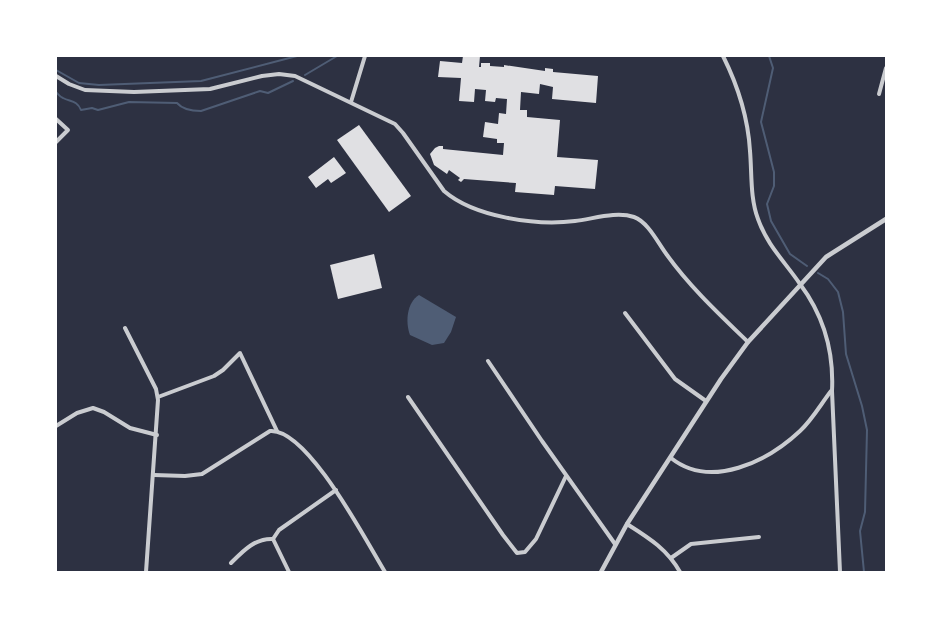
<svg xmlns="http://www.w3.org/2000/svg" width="942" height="628" viewBox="0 0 942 628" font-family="'Source Sans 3',sans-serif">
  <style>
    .water { fill: #4f5d75 }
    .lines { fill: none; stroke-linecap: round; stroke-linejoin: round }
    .stream { stroke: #4f5d75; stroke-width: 2 }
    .building { fill: #e0e0e3 }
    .minor { stroke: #caccd0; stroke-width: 4 }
    .tertiary { stroke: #caccd0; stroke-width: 4.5 }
  </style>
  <rect width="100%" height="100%" fill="#2d3142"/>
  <path class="water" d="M419 295 456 317 451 332 444 343 432 345 410 335C405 322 407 302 419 295Z"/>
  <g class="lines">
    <g class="stream">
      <polyline points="769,56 773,68 761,122 774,172 774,186 767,204 771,221 790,254 807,266"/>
      <polyline points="56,70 79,83 99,85 201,81 297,56"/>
      <polyline points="305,75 337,56"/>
      <path d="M56 92C58 94 60 97 63 98 70 102 77 100 81 110L92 108 98 110 129 102 177 103C183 110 192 111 201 111L260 91 268 93 293 81"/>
      <polyline points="818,273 828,279 838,292 843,312 846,354 862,406 867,430 865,512 860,531 864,572"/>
    </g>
  </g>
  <g class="building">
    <polygon points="463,56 480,56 479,67 481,67 481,63 490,63 490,66 504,67 504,65 545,71 545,68 553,69 553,72 598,76 596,103 552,99 553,87 540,84 539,94 521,92 520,110 527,110 527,117 560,120 557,157 598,160 595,189 555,186 554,195 515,192 516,183 464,179 461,182 458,180 460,178 449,170 447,174 434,165 430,154 435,148 439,146 443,146 443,149 503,155 504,143 497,143 497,139 483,137 485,122 498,124 499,113 506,114 507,99 496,98 495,102 485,101 486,90 475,89 474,102 459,101 461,78 438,77 440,61 462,63"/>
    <polygon points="359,125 411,196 389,212 337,140"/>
    <polygon points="334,157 346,173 331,183 328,179 316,188 308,177"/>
    <polygon points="374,254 382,288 338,299 330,265"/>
  </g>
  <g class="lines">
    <g class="minor">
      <path d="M723 56C738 86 748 117 750 151 752 174 750 198 758 219 767 245 785 262 800 284 824 316 834 351 832 391L840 572"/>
      <path d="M56 76 69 84 85 90 134 92 210 89 262 76 279 74 295 76 395 124 403 133 444 191C474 217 536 226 575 221 593 219 616 211 634 217 648 222 658 243 667 255 690 287 719 314 748 342"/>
      <polyline points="879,94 886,68"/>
      <polyline points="351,102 365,56"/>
      <polyline points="56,119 68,130 56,142"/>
      <polyline points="625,313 675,379 706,401"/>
      <polyline points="125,328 156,389 158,400 146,572"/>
      <polyline points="488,361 542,441 615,544"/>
      <polyline points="158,397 214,376 223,370 240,353 277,431"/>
      <polyline points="408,397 503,535 517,553 525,552 536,539 566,476"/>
      <polyline points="56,426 77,413 93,408 104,412 130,428 157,435"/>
      <path d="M671 458C711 490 768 461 800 431 812 420 821 404 831 391"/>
      <path d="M154 475 185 476 202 474 270 431C308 428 367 543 385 572"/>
      <path d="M627 524C649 538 667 549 680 572"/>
      <polyline points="273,539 279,530 336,490"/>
      <polyline points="273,539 289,572"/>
      <polyline points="671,558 691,544 759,537"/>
      <path d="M231 563C243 551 255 538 273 539"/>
    </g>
    <polyline class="tertiary" points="601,572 627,524 721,379 748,342 826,257 886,219"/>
  </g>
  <rect width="942" height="628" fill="none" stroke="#ffffff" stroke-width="114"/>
</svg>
